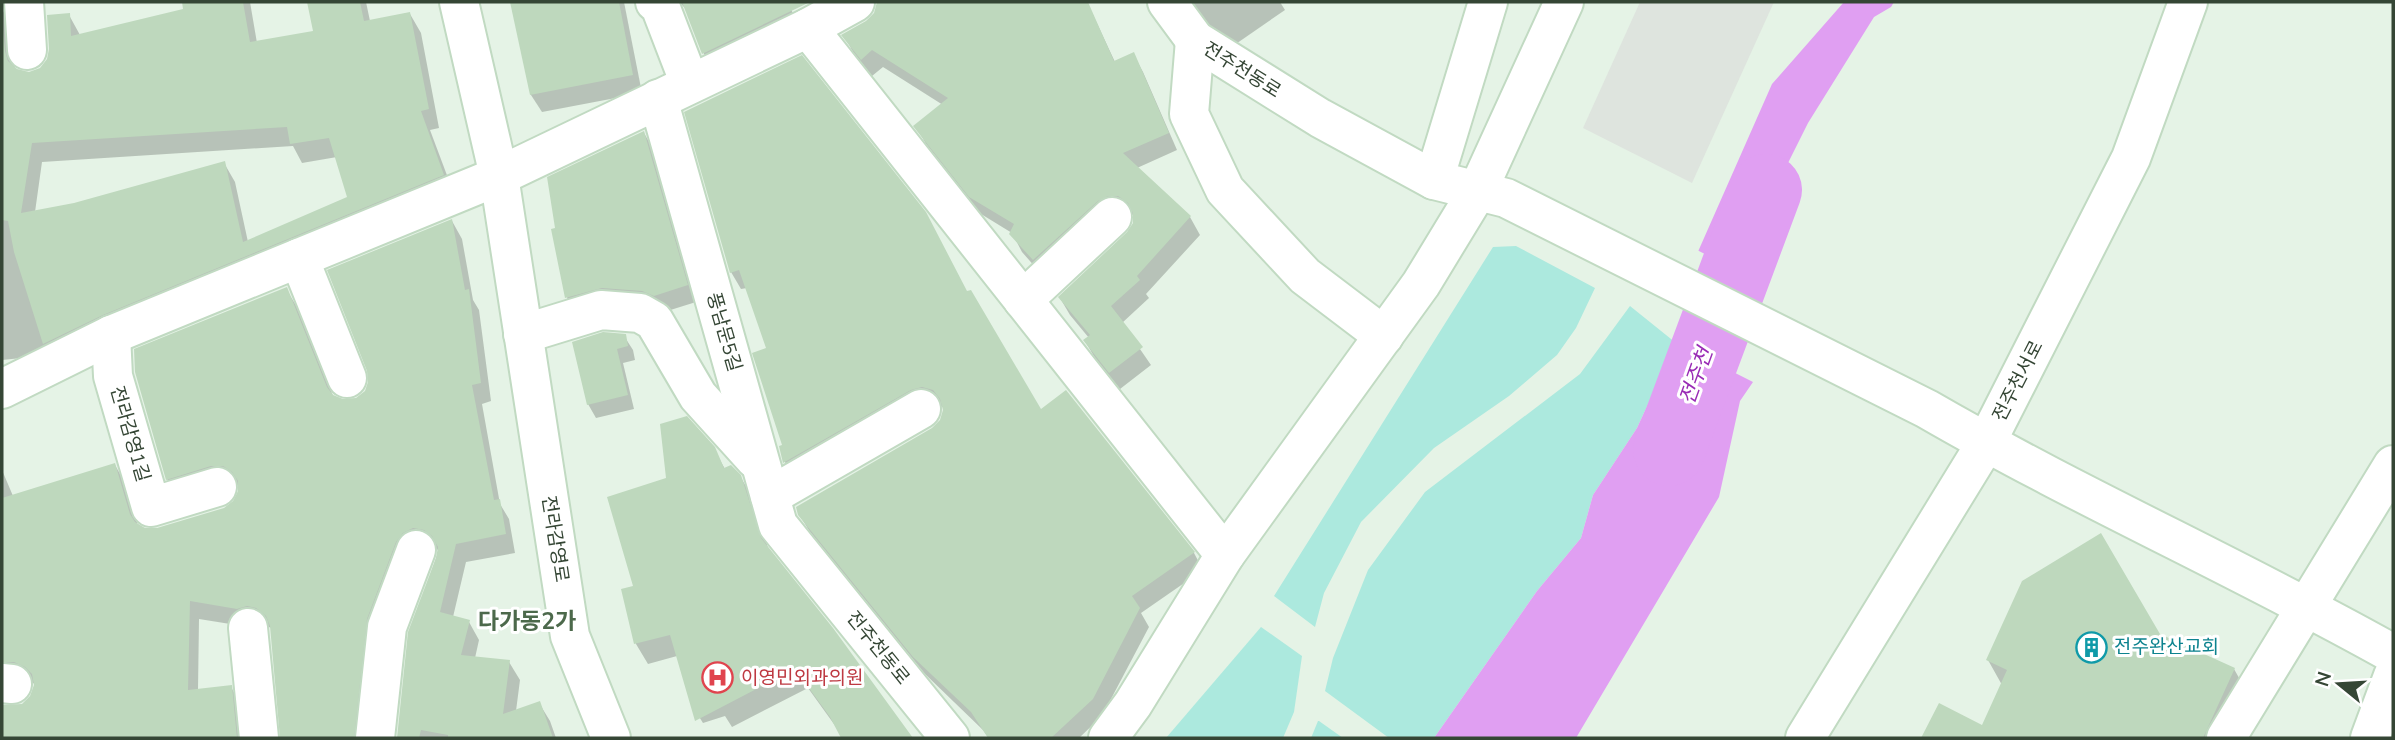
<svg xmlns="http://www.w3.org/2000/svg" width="2395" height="740" viewBox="0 0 2395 740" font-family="'Nunito Sans','Noto Sans KR',sans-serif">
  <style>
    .green { fill: #ace9de }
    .parking { fill: #dee4de }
    .water { fill: #e09ff2 }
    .pier { fill: #e5f3e6 }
    .shadow { fill: #0003; fill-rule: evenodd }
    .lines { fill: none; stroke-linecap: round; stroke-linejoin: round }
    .river { stroke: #e09ff2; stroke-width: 72 }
    .building { fill: #bed8bd; fill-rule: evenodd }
    .minor-casing { stroke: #c1dac2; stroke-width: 42 }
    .minor { stroke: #fff; stroke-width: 38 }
    .labels { text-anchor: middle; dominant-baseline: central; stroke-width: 6; stroke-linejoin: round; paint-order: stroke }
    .street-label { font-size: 19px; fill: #354635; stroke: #fff }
    .culture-label { font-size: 19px; fill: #0d838f; stroke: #fff; text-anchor: start }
    .health-label { font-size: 19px; fill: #be3a42; stroke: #fff; text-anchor: start }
    .water-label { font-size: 21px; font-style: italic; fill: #992bb5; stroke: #fff }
    .quarter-label { font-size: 23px; font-weight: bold; fill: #4c694b; stroke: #fff }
  </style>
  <rect width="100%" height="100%" fill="#e5f3e6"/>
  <g class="green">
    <polygon points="1516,246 1595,288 1576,328 1557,355 1509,396 1434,448 1361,522 1324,593 1315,627 1274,596 1493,247"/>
    <polygon points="1630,306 1676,343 1637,428 1593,495 1581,538 1537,591 1434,738 1389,738 1325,691 1333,658 1368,570 1425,492 1580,374"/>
    <polygon points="1261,627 1302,656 1294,712 1283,738 1166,738"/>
    <polygon points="1318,721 1319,721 1343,738 1311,738"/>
  </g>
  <polygon class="parking" points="1640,2 1774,2 1692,183 1583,128"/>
  <g class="water">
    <polygon points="1844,2 1894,2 1891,7 1874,17 1808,123 1787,165 1763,242 1757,297 1693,263 1772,84"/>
    <polygon points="1676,343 1753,382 1740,401 1719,497 1576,738 1434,738 1537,591 1581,538 1593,495 1637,428"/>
  </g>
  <polygon class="pier" points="1695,249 1762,283 1760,300 1755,300 1691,265 1690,262"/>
  <g class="shadow">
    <path d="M184 2H250L257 43 315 33 309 2H366L370 21 410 14 421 33 439 128 430 130 454 194 51 355 2 360V9L12 28 15 71 29 74 41 69 48 60 69 15 80 35 185 10ZM293 146 302 163 337 157 350 198 248 242 235 182 224 163 74 205 35 212 42 162Z"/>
    <polygon points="512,2 624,2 642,93 542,112 531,95"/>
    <polygon points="679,2 788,2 800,30 714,71 704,54 686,9"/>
    <polygon points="878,2 1087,2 1115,62 1133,54 1143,72 1177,150 1137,168 1190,217 1200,235 1146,294 1149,298 1122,323 1151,365 1120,389 1095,358 1085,341 1089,338 1070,315 1060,298 1129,234 1135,223 1135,216 1129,213 1044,277 1022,252 1012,233 981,214 926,144 916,126 943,105 883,67 872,76 853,52 844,35 867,23 875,15"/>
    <polygon points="1190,2 1280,2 1285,10 1230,48 1223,43"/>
    <polygon points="686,112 967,293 1041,412 1066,392 1194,553 1203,570 1141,613 1149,627 1102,716 1079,738 989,738 983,730 925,674 810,532 799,514 933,429 942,420 945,410 943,407 932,404 795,479 785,462 781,447 784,446 769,349 747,288 741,289 731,272"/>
    <polygon points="644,133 653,149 696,302 664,312 576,314 567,298"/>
    <polygon points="452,221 462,239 473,300 479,310 491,401 482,404 500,504 509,519 515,553 466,562 453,617 469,622 479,640 475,658 509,662 520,680 516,711 539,703 550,721 556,738 399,738 410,633 439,550 424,546 365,738 282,738 272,628 258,624 249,627 199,619 198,690 231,687 241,705 245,738 2,738 2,706 10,708 22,705 32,697 35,684 27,680 2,683 2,470 13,496 115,465 125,483 138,526 145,530 158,530 224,510 234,504 240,487 235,484 178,497 167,479 286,289 297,307 333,396 343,401 356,400 366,392"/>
    <polygon points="624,336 633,350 635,360 623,363 634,409 596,418 588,404 574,343"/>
    <polygon points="713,448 725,469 740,476 752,497 769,551 831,629 911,738 844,738 808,688 732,727 725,716 703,723 691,704 677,656 648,664 636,644 623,591 635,587 668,479"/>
    <polygon points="2159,635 2234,669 2251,699 2233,738 1923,738 1939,706 1983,727 2002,685 1988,660"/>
  </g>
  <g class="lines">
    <polyline class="river" points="1669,450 1766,190"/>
  </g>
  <g class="building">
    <path d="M182 2H243L250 42 313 31 307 2H360L364 21 410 12 429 109 421 111 444 175 103 315 43 344 14 252 8 221 2 220V18L5 51 8 61 17 69 29 72 40 68 47 59 49 49 47 15 70 13 71 36 183 9ZM287 127 290 144 329 138 347 197 243 242 225 161 74 203 21 213 32 143Z"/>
    <polygon points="510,2 619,2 633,75 530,95"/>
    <polygon points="682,2 810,2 702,54"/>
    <polygon points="877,2 1088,2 1114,61 1134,52 1169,133 1123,153 1191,216 1137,276 1140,280 1111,306 1143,347 1109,373 1083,340 1090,335 1058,297 1127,232 1133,223 1133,213 1128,203 1118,196 1108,196 1098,201 1033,260 1009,234 1014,224 969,197 913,126 948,98 872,50 861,60 841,35 866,21 874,13"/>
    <polygon points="802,55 926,212 967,291 971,290 1041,409 1066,390 1195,552 1132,596 1140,608 1093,699 1051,738 988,738 971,712 913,657 798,515 796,507 932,428 940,420 943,410 940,399 933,390 922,387 911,390 783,463 779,446 782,445 752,353 766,348 739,270 730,273 684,112"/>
    <polygon points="644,131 688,285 654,296 642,291 602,288 565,298 551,229 555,228 547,177"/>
    <polygon points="452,219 465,290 469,289 481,383 472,385 494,500 500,499 506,534 456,544 440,612 470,620 461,655 510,660 503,714 540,701 553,738 448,738 448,735 421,730 419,738 397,738 408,632 436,558 438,547 432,536 424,530 413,528 403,533 396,542 367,619 354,738 280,738 270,626 266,616 256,608 247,606 237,609 190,601 188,690 232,685 237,738 2,738 2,705 22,704 30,696 34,685 32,674 25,667 14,662 2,662 2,498 115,463 130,514 135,522 145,528 157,528 224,508 233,501 238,491 238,481 232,472 223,466 211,466 166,480 135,372 134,349 287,287 327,387 333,395 343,399 356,398 365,391 368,382 367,371 327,270"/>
    <polygon points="603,332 626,334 628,346 617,349 628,395 587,405 572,342"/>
    <polygon points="687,416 715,447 724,468 731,465 741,475 761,538 833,628 913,738 841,738 830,717 795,669 695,721 670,635 634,644 621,589 633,586 607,497 666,478 660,424"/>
    <polygon points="2101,533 2160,634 2235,668 2203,738 1921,738 1939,703 1982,725 2007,670 1986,660 2022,581"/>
  </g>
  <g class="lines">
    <defs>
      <g id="minor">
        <polyline points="24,2 27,50"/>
        <polyline points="459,2 499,176 570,636 611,738"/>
        <polyline points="655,2 660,6 690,84"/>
        <path d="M1167 2 1195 40 1320 118 1434 180 1506 198 1927 409C2079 497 2240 568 2393 654"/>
        <polyline points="808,28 1225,555"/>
        <polyline points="1195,40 1189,114 1225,190 1305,276 1384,336"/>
        <polyline points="658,99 778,525 950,738"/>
        <polyline points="1434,180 1488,2"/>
        <polyline points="299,258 347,378"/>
        <polyline points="1023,300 1112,217"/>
        <polyline points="523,334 601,310 640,313 654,321 698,396 755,459"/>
        <polyline points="111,335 113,376 151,507 217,487"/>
        <polyline points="2,389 111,335 499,176 808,28 855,2"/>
        <polyline points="770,496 921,409"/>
        <polyline points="248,628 259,738"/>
        <polyline points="2,683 12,684"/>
        <polyline points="375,738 387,627 416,550"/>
        <polyline points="1108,738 1133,704 1225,555 1421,284 1477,192 1564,2"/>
        <polyline points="1805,738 1986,443 2131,158 2188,2"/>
        <polyline points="2226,738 2393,465"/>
        <polyline points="2370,738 2393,676"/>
      </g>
    </defs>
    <use href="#minor" class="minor-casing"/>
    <use href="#minor" class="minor"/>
  </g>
  <defs>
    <symbol id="building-ring" viewBox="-11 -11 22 22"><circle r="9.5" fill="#fff" stroke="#0f9aa8" stroke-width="1.5"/><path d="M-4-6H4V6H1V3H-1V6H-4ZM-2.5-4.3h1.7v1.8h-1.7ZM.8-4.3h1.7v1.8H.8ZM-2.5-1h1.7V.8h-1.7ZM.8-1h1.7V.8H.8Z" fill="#0f9aa8"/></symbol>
    <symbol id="hospital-ring" viewBox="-11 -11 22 22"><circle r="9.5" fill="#fff" stroke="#e0444e" stroke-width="1.5"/><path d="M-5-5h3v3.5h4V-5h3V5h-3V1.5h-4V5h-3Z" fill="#e0444e"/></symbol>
  </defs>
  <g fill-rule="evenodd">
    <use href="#building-ring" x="2074" y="630" width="35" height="35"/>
    <use href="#hospital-ring" x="700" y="660" width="35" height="35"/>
  </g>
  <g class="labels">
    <g class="street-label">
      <text transform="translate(1242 70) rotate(32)">전주천동로</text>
      <text transform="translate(724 332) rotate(74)">풍남문5길</text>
      <text transform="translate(2018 381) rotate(-63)">전주천서로</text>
      <text transform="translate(130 434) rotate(74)">전라감영1길</text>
      <text transform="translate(555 539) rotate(81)">전라감영로</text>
      <text transform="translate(878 648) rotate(51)">전주천동로</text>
    </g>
    <g class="culture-label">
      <text x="2114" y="647">전주완산교회</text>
    </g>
    <g class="health-label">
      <text x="741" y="678">이영민외과의원</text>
    </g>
    <g class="water-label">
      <text transform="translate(1696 376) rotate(-70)">전주천</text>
    </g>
    <g class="quarter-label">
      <text x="527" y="621">다가동2가</text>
    </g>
  </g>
  <rect width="2395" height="740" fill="none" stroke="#354635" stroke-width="7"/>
  <g transform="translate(2339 684) rotate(288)" stroke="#ffffff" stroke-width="5" paint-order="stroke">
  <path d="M0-5L12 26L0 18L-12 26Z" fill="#354635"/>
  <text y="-10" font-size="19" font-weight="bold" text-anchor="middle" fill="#354635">N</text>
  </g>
</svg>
